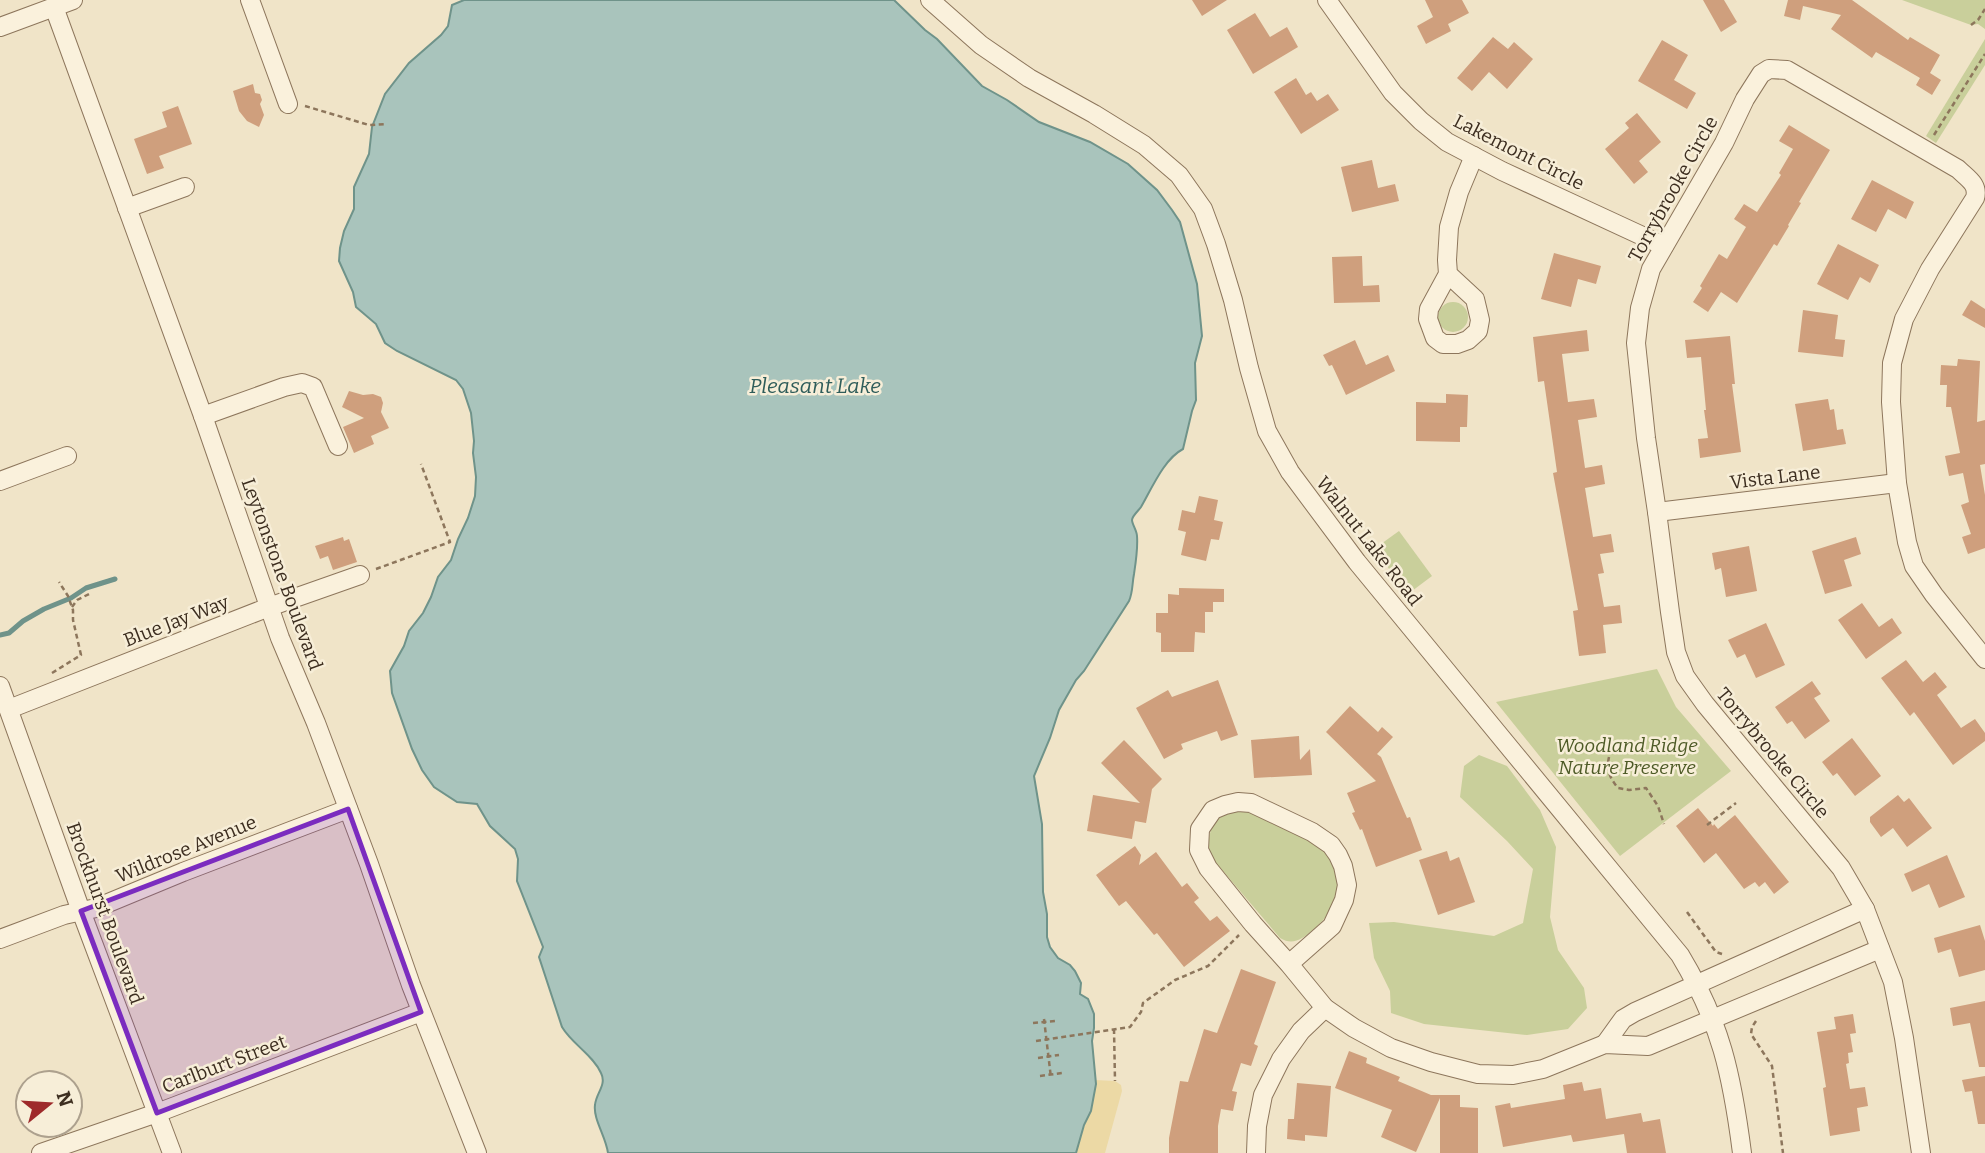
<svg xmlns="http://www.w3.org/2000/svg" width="1985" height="1153" viewBox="0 0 1985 1153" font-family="Bitter,serif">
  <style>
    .green { fill: #c9cf9b }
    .sand { fill: #ecd9a5 }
    .water { fill: #a9c4bc; stroke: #6f938a; stroke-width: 2 }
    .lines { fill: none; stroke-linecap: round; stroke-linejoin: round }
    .stream { stroke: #6f938a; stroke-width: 5 }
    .building { fill: #cf9f7d }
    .minor-casing { stroke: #8d765c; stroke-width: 20 }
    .path { stroke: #8d765c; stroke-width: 2.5; stroke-dasharray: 5 3.5; stroke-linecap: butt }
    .minor { stroke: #faf1dc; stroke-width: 18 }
    .marked { fill: #7b2cbf; fill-opacity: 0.2; stroke: #7b2cbf; stroke-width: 5; stroke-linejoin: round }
    .labels { text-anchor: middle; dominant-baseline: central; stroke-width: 5; stroke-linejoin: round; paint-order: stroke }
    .street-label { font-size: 19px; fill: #3d2e20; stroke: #f7eed8 }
    .park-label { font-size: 19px; font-style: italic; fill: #4d5a26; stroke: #f7eed8 }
    .water-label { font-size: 21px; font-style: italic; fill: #2f5d5a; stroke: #f7eed8 }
  </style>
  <rect width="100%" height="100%" fill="#f0e4c8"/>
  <g class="green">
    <polygon points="1902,0 1985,0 1985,29 1978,24 1971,25"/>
    <polygon points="1985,39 1985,65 1936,143 1926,136"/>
    <circle cx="1453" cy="317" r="15"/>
    <polygon points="1399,531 1432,576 1408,594 1374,549"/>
    <polygon points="1657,669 1676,707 1731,771 1620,856 1496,702"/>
    <polygon points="1479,755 1507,766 1540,810 1556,847 1550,917 1558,950 1584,988 1587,1008 1568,1029 1527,1035 1424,1024 1391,1013 1390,991 1374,958 1369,923 1394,922 1494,936 1523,923 1533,869 1507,841 1460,797 1464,766"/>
    <path d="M1242 809 1255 811 1320 846C1348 873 1341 907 1313 930 1302 939 1293 946 1280 938L1211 857C1206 843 1209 821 1225 814 1230 812 1237 811 1242 809Z"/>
  </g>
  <path class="sand" d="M1095 1080 1115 1081 1121 1085 1122 1091 1105 1153H1076C1081 1128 1097 1106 1095 1080Z"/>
  <path class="water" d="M464 0H894L925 30 937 39 982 86 1007 100 1039 122 1090 142 1128 164 1157 190 1172 210 1180 222 1197 284 1202 336 1195 363 1196 400 1192 411 1183 449C1164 459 1152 488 1141 507 1139 510 1132 516 1132 520 1132 524 1137 531 1137 536 1138 549 1136 561 1134 574 1132 584 1133 592 1129 601L1084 671 1076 680 1059 710 1050 738 1034 776 1042 824 1043 892 1047 914V937L1050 947 1058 958 1070 965 1075 971 1081 983 1080 994 1088 999 1094 1014V1028L1092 1041 1096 1084 1091 1111 1084 1125 1076 1153H608C606 1137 593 1119 595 1105 596 1093 607 1085 601 1073 593 1055 572 1044 562 1027L539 957 543 947 517 881 518 859 515 849 490 826 477 804 457 802 434 787 422 770 412 749 392 693 390 671 404 646 409 631 423 613 431 597 438 577 451 560 458 539 468 518 475 496 476 477 473 453 474 441 471 413 463 389 456 380 397 351 385 343 376 324 356 307 353 292 339 261 340 248 344 231 354 209V187L369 154 372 127 385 94 409 63 441 35 448 26 452 5Z"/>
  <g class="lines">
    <polyline class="stream" points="0,635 9,633 23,621 44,609 71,598 86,588 115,579"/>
  </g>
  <g class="building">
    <polygon points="1192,0 1227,0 1202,16"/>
    <polygon points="1425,0 1462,0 1469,13 1448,24 1451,31 1426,44 1417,26 1433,17"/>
    <polygon points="1703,0 1724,0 1737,22 1721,32"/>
    <polygon points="1788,0 1852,0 1908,40 1910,37 1940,55 1930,73 1941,80 1932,95 1916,85 1920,78 1876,52 1872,58 1831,29 1841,15 1803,6 1800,20 1784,16"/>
    <polygon points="1255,13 1270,37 1287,27 1298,47 1253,74 1227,30"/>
    <polygon points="1493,37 1508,49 1514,42 1533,59 1507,89 1489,72 1472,91 1457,78"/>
    <polygon points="1662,40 1688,55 1674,80 1696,93 1687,109 1638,81"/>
    <polygon points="1296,78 1306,95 1311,92 1317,101 1328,94 1339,110 1301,134 1274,92"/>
    <polygon points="253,84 255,93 260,94 262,100 260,104 264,115 259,127 247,121 239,111 233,91"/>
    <polygon points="178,106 192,144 159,156 164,168 147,174 134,139 167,127 162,112"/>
    <polygon points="1637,113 1661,142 1639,161 1648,172 1634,184 1605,149 1629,128 1625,123"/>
    <polygon points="1789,125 1830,150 1799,202 1801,203 1788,225 1789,226 1777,246 1774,244 1737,303 1721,292 1708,312 1693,302 1702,288 1700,286 1719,254 1727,259 1746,227 1734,219 1744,204 1757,212 1781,175 1779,173 1793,149 1779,141"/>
    <polygon points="1372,160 1378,188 1395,184 1399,201 1352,212 1341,167"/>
    <polygon points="1872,180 1914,202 1906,219 1888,209 1876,232 1851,219"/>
    <polygon points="1838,244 1879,265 1870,283 1860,277 1848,300 1817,284"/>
    <polygon points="1554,253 1601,266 1596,284 1578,279 1571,307 1541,299"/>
    <polygon points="1362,256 1363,286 1379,285 1380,302 1334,303 1332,257"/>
    <polygon points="1971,300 1985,309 1985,328 1962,315"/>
    <polygon points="1803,310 1838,315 1835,339 1845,340 1843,357 1798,352"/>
    <polygon points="1587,330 1589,351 1562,354 1568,402 1594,399 1597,417 1578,420 1585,468 1602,465 1605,484 1585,488 1593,537 1611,534 1614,552 1600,554 1604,573 1598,574 1604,607 1620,605 1622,623 1603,625 1606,653 1579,656 1573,611 1578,610 1553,473 1557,472 1544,381 1538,382 1533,337"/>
    <polygon points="1730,336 1735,384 1732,384 1741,452 1700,458 1698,439 1708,438 1704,410 1706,410 1701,357 1687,358 1685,340"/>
    <polygon points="1355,340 1366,365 1388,355 1395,371 1346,395 1332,365 1329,366 1323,355"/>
    <polygon points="1958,359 1980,361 1977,422 1985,420 1985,464 1980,465 1985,495 1985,548 1968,554 1962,537 1971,534 1961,505 1969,502 1963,473 1949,476 1945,456 1960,453 1951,407 1946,407 1947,385 1940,385 1941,365 1957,366"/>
    <polygon points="349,391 363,395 373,394 381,397 383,403 381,412 389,428 371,436 374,444 354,453 343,427 364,418 342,407"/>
    <polygon points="1446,394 1468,395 1467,427 1460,427 1460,442 1416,441 1416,402 1446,403"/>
    <polygon points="1828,399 1830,410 1834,409 1837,430 1843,429 1846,444 1803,451 1795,404"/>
    <polygon points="1199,496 1218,500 1214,520 1223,522 1219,540 1211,539 1206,561 1181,555 1186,532 1178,530 1182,510 1195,513"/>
    <polygon points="343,537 344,541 349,539 357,562 333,570 328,556 320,559 315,546"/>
    <polygon points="1856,537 1861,554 1844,560 1852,586 1825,594 1812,551"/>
    <polygon points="1749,546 1757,591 1726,597 1721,568 1715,570 1712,553"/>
    <polygon points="1179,588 1224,589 1224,602 1213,602 1213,612 1205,612 1205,633 1195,632 1194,652 1161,652 1161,633 1156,632 1156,613 1168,613 1168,594 1179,595"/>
    <polygon points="1862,603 1879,627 1892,618 1902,633 1866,659 1838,620"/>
    <polygon points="1766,623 1785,665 1756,678 1745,654 1737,658 1728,640"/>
    <polygon points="1906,660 1923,682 1935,672 1947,687 1937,695 1961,728 1975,719 1985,733 1985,741 1953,765 1914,712 1910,716 1881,678"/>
    <polygon points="1218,680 1238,735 1221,741 1217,731 1181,744 1183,749 1164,759 1136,708 1168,690 1172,697"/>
    <polygon points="1812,681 1821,694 1814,698 1830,721 1805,739 1792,721 1787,724 1775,707"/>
    <polygon points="1350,706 1378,732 1382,727 1393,737 1377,754 1381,757 1407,818 1410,817 1422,850 1376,867 1362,829 1360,830 1352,813 1355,812 1347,793 1376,781 1326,732"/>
    <polygon points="1299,736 1300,760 1310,749 1312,775 1254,778 1251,740"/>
    <polygon points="1852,738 1881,776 1855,796 1837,773 1833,776 1822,762"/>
    <polygon points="1124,740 1162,779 1152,789 1146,823 1135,821 1132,839 1087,831 1093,795 1140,803 1101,763"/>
    <polygon points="1898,795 1904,802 1909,798 1932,828 1907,847 1893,828 1881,837 1870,822 1870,817"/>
    <polygon points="1698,808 1713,826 1714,824 1718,829 1735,815 1789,882 1774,894 1765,882 1759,887 1755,882 1744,889 1716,853 1704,863 1676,826"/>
    <polygon points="1135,846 1141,855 1139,865 1156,852 1182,887 1187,883 1199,898 1194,902 1210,921 1217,916 1230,931 1184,967 1157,933 1154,935 1126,901 1119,906 1096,875"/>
    <polygon points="1447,851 1450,861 1459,857 1475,902 1438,915 1419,860"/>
    <polygon points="1947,855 1965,897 1939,908 1929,884 1912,892 1904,874"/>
    <polygon points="1980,925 1985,941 1985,970 1959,977 1951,949 1938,953 1934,938"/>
    <polygon points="1241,969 1276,982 1254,1044 1258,1046 1251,1066 1241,1063 1232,1091 1237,1092 1233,1111 1221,1109 1218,1126 1218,1153 1169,1153 1169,1138 1180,1081 1188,1082 1204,1029 1217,1033"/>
    <polygon points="1985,1001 1985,1067 1979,1067 1970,1023 1953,1026 1950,1008"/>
    <polygon points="1853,1014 1856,1033 1850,1034 1853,1052 1848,1053 1849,1063 1846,1064 1850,1089 1865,1087 1868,1106 1857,1108 1860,1131 1830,1136 1823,1088 1826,1087 1817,1032 1836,1029 1834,1017"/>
    <polygon points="1349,1051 1367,1058 1366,1063 1400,1077 1398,1081 1431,1095 1460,1095 1460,1107 1478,1108 1478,1153 1440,1153 1440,1098 1416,1152 1381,1137 1392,1110 1335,1088"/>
    <polygon points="1985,1076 1985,1124 1978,1124 1972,1091 1965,1092 1962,1080"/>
    <polygon points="1582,1082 1584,1091 1601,1088 1606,1119 1641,1113 1643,1122 1660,1119 1666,1153 1627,1153 1624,1134 1573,1142 1571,1135 1503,1147 1495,1106 1510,1103 1511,1108 1565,1099 1563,1085"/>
    <polygon points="1297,1083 1331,1086 1327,1137 1305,1135 1305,1141 1287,1139 1288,1119 1294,1119"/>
  </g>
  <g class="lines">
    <defs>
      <g id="minor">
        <polyline points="250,0 288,104"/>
        <path d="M930 0 981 45 1029 78 1094 114 1144 145 1179 175 1203 209 1216 244 1233 300 1249 368 1267 431 1290 472 1357 562 1680 955C1721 1023 1732 1075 1742 1153"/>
        <polyline points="1327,0 1393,93 1421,121 1447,142 1502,171 1664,246"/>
        <polyline points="54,7 203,416 280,638 316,723 369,864 411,985 477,1153"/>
        <polyline points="0,27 73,0"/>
        <polyline points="127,208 185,187"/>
        <polyline points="1448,274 1475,299 1480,320 1478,331 1468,340 1457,344 1443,344 1435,338 1428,319 1429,309 1448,274 1447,260 1449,227 1459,192 1474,156"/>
        <polyline points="203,416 284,387 302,383 313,387 338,446"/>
        <polyline points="0,481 67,456"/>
        <polyline points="1657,512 1897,483"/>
        <polyline points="0,686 81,911 172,1153"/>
        <polyline points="9,709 269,607 360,575"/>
        <polyline points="0,939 64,915 96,908 183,872 348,809"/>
        <polyline points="1289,964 1332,926 1344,900 1347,885 1343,866 1338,855 1331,845 1312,832 1251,803 1238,802 1225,805 1213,810 1200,829 1199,850 1208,868 1253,924 1289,964 1325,1008 1354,1028 1391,1048 1431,1062 1478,1074 1513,1075 1543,1069 1605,1044 1648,1046 1880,949"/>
        <polyline points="1605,1044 1623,1019 1635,1012 1865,909"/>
        <polyline points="41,1153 157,1113 421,1012"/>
        <polyline points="1256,1153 1257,1126 1263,1095 1281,1059 1301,1031 1325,1008"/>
        <path d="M1921 1153 1904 1038 1893 982 1865 909 1841 868 1705 704 1685 676 1676 652 1670 612 1657 512 1646 438 1636 343 1640 308 1651 269 1724 143 1745 99 1761 74 1769 69 1787 70 1958 169C1967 178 1979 184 1975 198L1930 269 1904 319 1892 363 1891 402 1897 483 1907 542 1914 566 1934 595 1985 659"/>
      </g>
    </defs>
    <use href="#minor" class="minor-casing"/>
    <g class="path">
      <polyline points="1971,25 1978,20 1985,9"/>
      <polyline points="305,106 369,125 387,124"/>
      <polyline points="1934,135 1985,54"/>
      <polyline points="376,569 450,542 421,464"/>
      <polyline points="72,607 77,600 89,594"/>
      <polyline points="52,673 81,655 73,620 73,610 68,596 59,582"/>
      <path d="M1609 757C1606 770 1610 778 1618 788L1629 790 1646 788 1658 806 1664 824"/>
      <polyline points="1707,825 1736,803"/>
      <polyline points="1687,912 1716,952 1722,954"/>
      <polyline points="1044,1019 1051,1078"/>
      <polyline points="1756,1021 1752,1027 1751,1034 1772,1066 1783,1153"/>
      <polyline points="1033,1023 1055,1021"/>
      <polyline points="1114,1029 1115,1081"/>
      <polyline points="1036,1041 1130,1027 1141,1012 1143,1003 1175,980 1208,966 1239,935"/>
      <polyline points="1038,1058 1059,1055"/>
      <polyline points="1040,1076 1062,1073"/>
    </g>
    <use href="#minor" class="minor"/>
  </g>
  <path class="marked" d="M348 809 421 1012 157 1113 81 911Z"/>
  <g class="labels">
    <g class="street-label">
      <text transform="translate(1519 152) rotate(27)">Lakemont Circle</text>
      <text transform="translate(1673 189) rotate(-61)">Torrybrooke Circle</text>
      <text transform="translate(1775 477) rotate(-7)">Vista Lane</text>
      <text transform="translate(1369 541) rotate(52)">Walnut Lake Road</text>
      <text transform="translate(282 574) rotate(70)">Leytonstone Boulevard</text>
      <text transform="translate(176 621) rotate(-21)">Blue Jay Way</text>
      <text transform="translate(1773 753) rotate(50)">Torrybrooke Circle</text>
      <text transform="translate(186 849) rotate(-22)">Wildrose Avenue</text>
      <text transform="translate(105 913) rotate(70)">Brockhurst Boulevard</text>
      <text transform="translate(224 1064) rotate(-21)">Carlburt Street</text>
    </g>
    <g class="park-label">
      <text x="1627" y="745">Woodland Ridge<tspan x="1627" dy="22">Nature Preserve</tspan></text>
    </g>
    <g class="water-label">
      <text x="815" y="386">Pleasant Lake</text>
    </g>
  </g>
  <g transform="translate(49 1104) rotate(72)"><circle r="33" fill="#f7eed8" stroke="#ada18e" stroke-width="2"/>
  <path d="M0-5L12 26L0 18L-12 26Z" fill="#9e2a2b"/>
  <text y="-10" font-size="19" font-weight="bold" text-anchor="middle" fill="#3d2e20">N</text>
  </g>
</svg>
